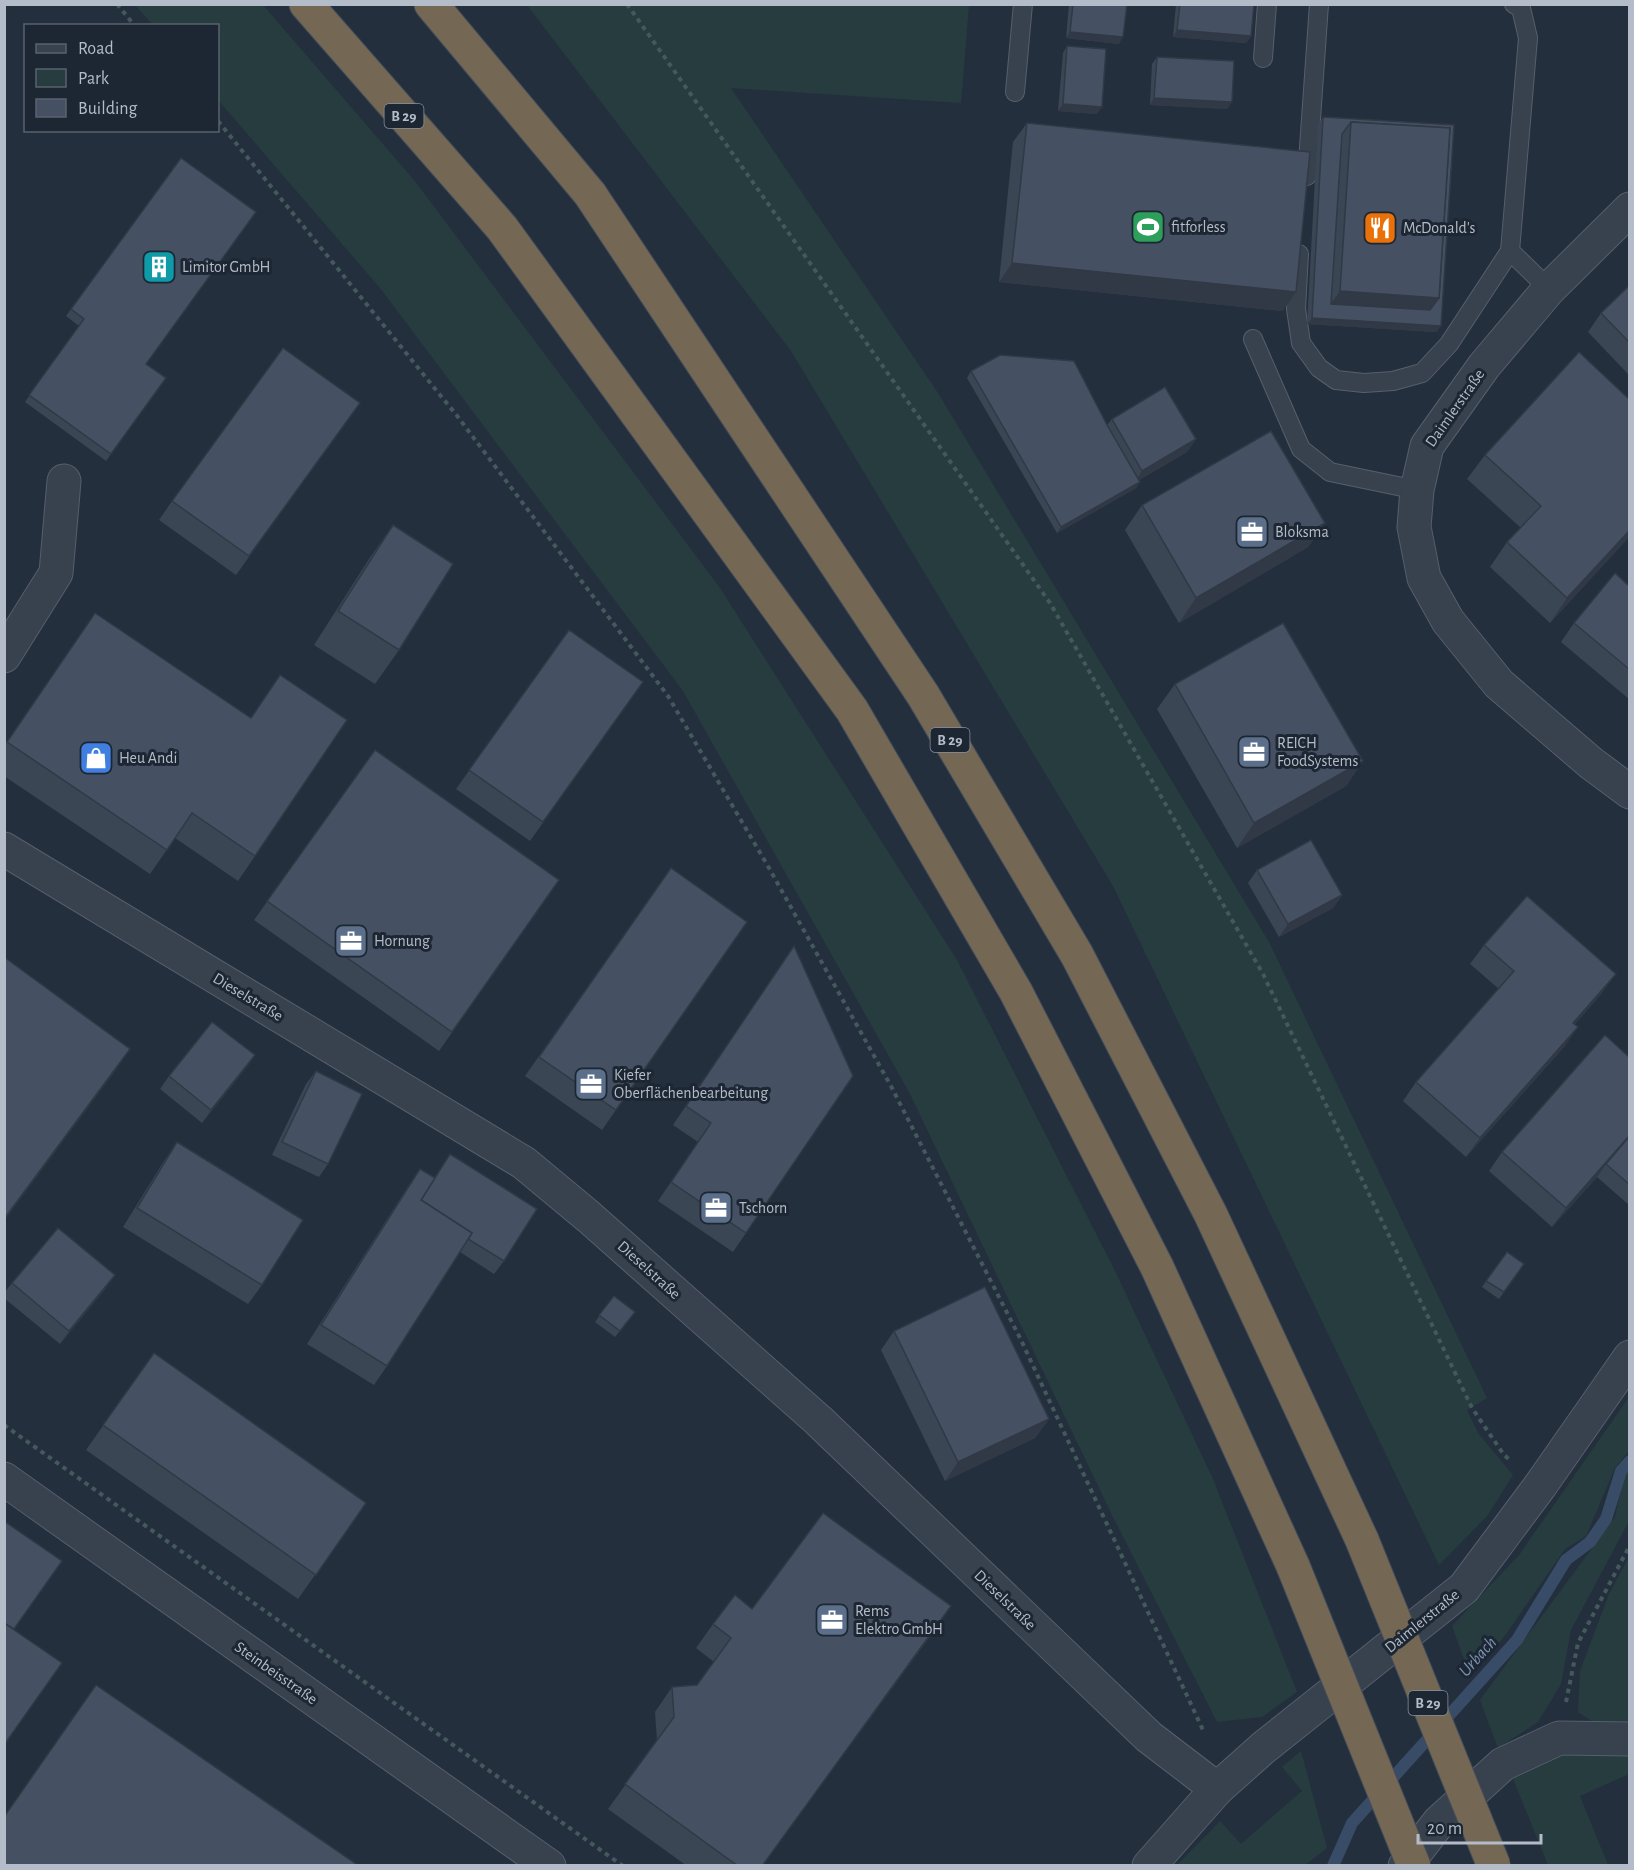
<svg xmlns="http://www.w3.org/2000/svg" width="1634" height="1870" viewBox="0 0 1634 1870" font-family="'Alegreya Sans',sans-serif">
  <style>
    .green { fill: #263c3f }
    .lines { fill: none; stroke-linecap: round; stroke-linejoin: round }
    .stream { stroke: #394c67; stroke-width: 12 }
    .lane-casing { stroke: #565f6c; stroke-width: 20 }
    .street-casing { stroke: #565f6c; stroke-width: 35 }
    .highway-casing { stroke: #434c59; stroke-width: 35 }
    .path { stroke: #44595c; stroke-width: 4; stroke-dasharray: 4.5 4.5; stroke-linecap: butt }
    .lane { stroke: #38414e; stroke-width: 18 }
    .street { stroke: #38414e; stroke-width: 33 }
    .highway { stroke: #746855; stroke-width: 33 }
    .highway-bridge-casing { stroke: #434c59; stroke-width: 35; stroke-linecap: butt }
    .highway-bridge { stroke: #746855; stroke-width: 33 }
    .wall { fill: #3b4654 }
    .shaded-wall { fill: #303945 }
    .building { fill: #455162; stroke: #303945; stroke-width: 1.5; fill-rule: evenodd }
    .labels { text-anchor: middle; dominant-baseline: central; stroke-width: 6; stroke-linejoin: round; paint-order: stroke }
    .shield { fill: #1d2633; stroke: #878f9c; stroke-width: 1.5 }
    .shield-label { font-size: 15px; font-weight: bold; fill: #b4bcc9 }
    .poi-label { font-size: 16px; fill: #b4bcc9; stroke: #1d2633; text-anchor: start }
    .street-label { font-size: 16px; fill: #b4bcc9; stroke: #1d2633 }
    .water-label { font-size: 18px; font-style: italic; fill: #7c92b1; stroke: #1d2633 }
  </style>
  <rect width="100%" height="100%" fill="#242f3e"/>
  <g class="green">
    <polygon points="135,5 263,5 414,180 720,588 957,960 1115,1271 1213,1479 1297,1692 1262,1717 1217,1722 1112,1515 909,1092 683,691 380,288 218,100 218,26 153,25"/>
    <polygon points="527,5 969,5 961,103 731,88 938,393 1269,942 1487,1398 1467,1410 1478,1433 1513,1475 1488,1515 1439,1565 1113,886 791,351"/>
    <polygon points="1629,1397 1629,1451 1615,1468 1586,1536 1565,1549 1504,1637 1470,1676 1452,1626 1519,1555"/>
    <polygon points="1629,1467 1629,1521 1571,1630 1561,1684 1538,1722 1498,1748 1480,1700 1615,1517 1625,1472"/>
    <polygon points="1629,1557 1629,1727 1598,1725 1578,1712 1580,1671 1609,1594"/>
    <polygon points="1301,1751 1327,1848 1305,1865 1177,1865 1220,1821 1241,1844 1302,1791 1282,1767"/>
    <polygon points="1572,1751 1629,1751 1629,1774 1580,1796 1608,1865 1548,1865 1511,1774 1543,1757"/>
  </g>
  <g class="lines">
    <polyline class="stream" points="1333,1866 1352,1823 1517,1640 1566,1560 1590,1542 1606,1519 1621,1471 1630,1461"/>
    <defs>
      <g id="lane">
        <polyline points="1514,4 1521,8 1528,38 1510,251 1549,289"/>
        <polyline points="1263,58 1267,4"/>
        <polyline points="1015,92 1023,4"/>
        <polyline points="1307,176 1319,4"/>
        <polyline points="1299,254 1296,309 1301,343 1319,368 1336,380 1364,383 1393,381 1422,373 1449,344 1510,251"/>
        <polyline points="1253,339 1301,449 1330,472 1417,490"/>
      </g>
      <g id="street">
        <polyline points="1630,209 1549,289 1484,366 1427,446 1417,490 1414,527 1424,578 1448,621 1499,684 1591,763 1630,792"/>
        <polyline points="4,656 56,573 64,481"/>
        <polyline points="4,849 524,1163 589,1217 818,1420 1149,1737 1217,1789"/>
        <polyline points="4,1479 549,1866"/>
        <polyline points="1149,1866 1217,1789 1263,1748 1464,1588 1540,1486 1630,1357"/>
        <polyline points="1405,1866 1439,1822 1503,1764 1559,1738 1630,1739"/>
      </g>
      <g id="highway">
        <polyline points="306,4 502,228 852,710 1016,992 1157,1267 1293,1566"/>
        <polyline points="431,4 590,194 923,695 1077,955 1211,1215 1362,1540"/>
      </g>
    </defs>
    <use href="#lane" class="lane-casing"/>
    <use href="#street" class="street-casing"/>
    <use href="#highway" class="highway-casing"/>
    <g class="path">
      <polyline points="117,4 135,26"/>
      <polyline points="627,4 1050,603 1263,974 1472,1408 1504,1455 1511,1461"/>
      <polyline points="218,121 458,417 668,696 769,868 892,1088 1021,1340 1203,1730"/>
      <polyline points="4,1425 623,1866"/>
      <polyline points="1566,1702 1578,1643 1630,1545"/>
    </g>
    <use href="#lane" class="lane"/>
    <use href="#street" class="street"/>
    <use href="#highway" class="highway"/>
    <defs>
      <g id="highway-bridge">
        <polyline points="1362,1540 1494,1866"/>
        <polyline points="1293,1566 1414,1866"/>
      </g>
    </defs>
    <use href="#highway-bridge" class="highway-bridge-casing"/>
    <use href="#highway-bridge" class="highway-bridge"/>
  </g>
  <g class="wall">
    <polygon points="1069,4 1127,4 1119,44 1066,38"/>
    <polygon points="1176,4 1254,4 1251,36 1246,43 1173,37"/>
    <polygon points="1067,46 1097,114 1058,111 1063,53"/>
    <polygon points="1157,57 1232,102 1227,109 1150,105 1152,64"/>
    <polygon points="1323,117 1454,125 1441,326 1436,332 1307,324 1318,124"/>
    <polygon points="1027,123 1283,311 999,282 1013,142"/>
    <polygon points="181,158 146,364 166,378 106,461 25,402 79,326 66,316"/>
    <polygon points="1629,286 1629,375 1588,332 1601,313"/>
    <polygon points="971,371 1107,425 1112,419 1196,439 1187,452 1139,480 1140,482 1136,488 1057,533 967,378"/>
    <polygon points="346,422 236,575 159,520 172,501"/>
    <polygon points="1485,455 1629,537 1550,623 1490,567 1507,542 1521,528 1467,479"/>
    <polygon points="1142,505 1325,523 1308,547 1179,623 1125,530"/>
    <polygon points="393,525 399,650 375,684 314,645 369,559"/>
    <polygon points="1629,586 1629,699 1561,642 1574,623"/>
    <polygon points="569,630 643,682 530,841 456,789"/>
    <polygon points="78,638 250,718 255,856 238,881 175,838 150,874 4,776 4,746"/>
    <polygon points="1175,684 1363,761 1346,786 1237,848 1157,709"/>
    <polygon points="375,750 559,880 439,1051 254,920"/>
    <polygon points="671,868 747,922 602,1130 525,1076"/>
    <polygon points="1257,870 1342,895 1333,908 1279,937 1248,883"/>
    <polygon points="1484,945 1602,993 1575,1024 1578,1027 1564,1047 1466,1157 1403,1101 1416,1082 1499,989 1470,964"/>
    <polygon points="781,965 746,1233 733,1252 658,1201 698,1142 673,1125"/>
    <polygon points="255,1055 246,1068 202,1123 160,1089 169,1076"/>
    <polygon points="1629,1057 1629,1205 1597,1177 1598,1176 1552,1227 1489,1171 1502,1152"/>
    <polygon points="316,1071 328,1164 319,1177 272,1155 306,1084"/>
    <polygon points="177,1142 262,1285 248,1304 123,1227 164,1161"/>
    <polygon points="450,1154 504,1261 494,1274 460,1252 387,1366 374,1385 307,1344 407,1188 420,1169 434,1178"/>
    <polygon points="1507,1252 1524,1264 1499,1299 1482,1287"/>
    <polygon points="12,1283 106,1288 60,1344 4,1298 4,1293"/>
    <polygon points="614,1296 635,1312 615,1337 595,1322"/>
    <polygon points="894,1331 1049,1419 1035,1438 945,1481 881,1350"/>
    <polygon points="154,1353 366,1503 298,1599 86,1450"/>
    <polygon points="752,1609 934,1631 762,1866 687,1866 608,1809 657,1741 655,1712 672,1687 697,1685 714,1662 696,1648 713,1624"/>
  </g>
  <g class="shaded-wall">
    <polygon points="1177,30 1251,36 1246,43 1173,37"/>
    <polygon points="1070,32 1123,37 1119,44 1066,38"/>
    <polygon points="1154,98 1232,102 1227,109 1150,105"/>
    <polygon points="1063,104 1102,107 1097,114 1058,111"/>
    <polygon points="1012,263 1296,292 1283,311 999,282"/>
    <polygon points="1340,291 1439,298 1426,317 1326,310"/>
    <polygon points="1312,318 1441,326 1436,332 1307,324"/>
    <polygon points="1196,439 1187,452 1133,484 1142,471"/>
    <polygon points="1140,482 1136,488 1057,533 1061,527"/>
    <polygon points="1325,523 1308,547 1179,623 1196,598"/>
    <polygon points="1629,531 1629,537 1550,623 1567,598"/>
    <polygon points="1363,761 1346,786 1237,848 1254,823"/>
    <polygon points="1342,895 1333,908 1279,937 1288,924"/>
    <polygon points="1616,974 1602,993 1559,1042 1573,1023"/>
    <polygon points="1578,1027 1564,1047 1466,1157 1480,1138"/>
    <polygon points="130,1049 113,1074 4,1221 4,1219"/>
    <polygon points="255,1055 246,1068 202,1123 211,1110"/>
    <polygon points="1629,1136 1629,1140 1606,1164 1598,1176 1552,1227 1566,1208"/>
    <polygon points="115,1275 106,1288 60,1344 69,1331"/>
    <polygon points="1049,1419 1035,1438 945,1481 958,1462"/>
  </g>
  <g class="building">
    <polygon points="1073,4 1127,4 1123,37 1070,32"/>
    <polygon points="1180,4 1254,4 1251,36 1177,30"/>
    <polygon points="1067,46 1106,49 1102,107 1063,104"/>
    <polygon points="1157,57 1234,61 1232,102 1154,98"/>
    <path d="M1323 117 1454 125 1441 326 1312 318ZM1351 122 1450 128 1439 298 1430 310 1331 304 1342 134Z"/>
    <polygon points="1351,122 1450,128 1439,298 1340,291"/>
    <polygon points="1027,123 1310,152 1296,292 1012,263"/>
    <polygon points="181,158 256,212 146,364 166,378 111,454 29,395 84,319 71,309"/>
    <polygon points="1629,286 1629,342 1601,313"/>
    <polygon points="283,348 360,403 249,556 172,501"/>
    <polygon points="1579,352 1629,399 1629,531 1567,598 1507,542 1541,506 1485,455"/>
    <polygon points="1000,355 1074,361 1107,425 1140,482 1061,527 971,371"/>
    <polygon points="1165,387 1196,439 1142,471 1112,419"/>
    <polygon points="1271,431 1325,523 1196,598 1142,505"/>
    <polygon points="393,525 453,564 399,650 338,611"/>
    <polygon points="1615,573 1629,586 1629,669 1574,623"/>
    <polygon points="95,613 251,718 280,675 347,720 255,856 192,813 167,850 7,742"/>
    <polygon points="1283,623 1363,761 1254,823 1175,684"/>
    <polygon points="569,630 643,682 543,822 469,770"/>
    <polygon points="375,750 559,880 452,1032 267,901"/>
    <polygon points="1311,840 1342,895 1288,924 1257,870"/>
    <polygon points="671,868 747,922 616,1110 539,1057"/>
    <polygon points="1527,896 1616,974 1573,1023 1578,1027 1480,1138 1416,1082 1514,971 1484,945"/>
    <polygon points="794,946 853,1076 746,1233 671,1182 711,1123 686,1106"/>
    <polygon points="4,957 130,1049 4,1219"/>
    <polygon points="212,1022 255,1055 211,1110 169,1076"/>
    <polygon points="1605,1035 1629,1057 1629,1136 1566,1208 1502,1152"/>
    <polygon points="316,1071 362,1094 328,1164 282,1142"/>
    <polygon points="1629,1137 1629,1184 1606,1164"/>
    <polygon points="177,1142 303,1220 262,1285 137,1208"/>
    <polygon points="450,1154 537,1209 504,1261 468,1239 472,1233 421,1200"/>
    <polygon points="420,1169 435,1178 421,1200 472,1233 387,1366 321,1325"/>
    <polygon points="58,1228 115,1275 69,1331 12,1283"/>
    <polygon points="1507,1252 1524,1264 1504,1292 1486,1281"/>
    <polygon points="985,1287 1049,1419 958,1462 894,1331"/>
    <polygon points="614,1296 635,1312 620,1331 599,1315"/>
    <polygon points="154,1353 366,1503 316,1575 103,1425"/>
    <polygon points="823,1513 951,1606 762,1866 738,1866 625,1784 674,1717 672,1687 697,1685 731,1638 713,1624 735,1595 752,1609"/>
    <polygon points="4,1521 62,1561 14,1629 4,1623"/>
    <polygon points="4,1623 62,1663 4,1745"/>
    <polygon points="96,1685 359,1866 4,1866 4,1817"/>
  </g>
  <defs>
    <symbol id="stadium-square" viewBox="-11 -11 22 22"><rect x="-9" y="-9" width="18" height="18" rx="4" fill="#2e9e5b" stroke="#1d2633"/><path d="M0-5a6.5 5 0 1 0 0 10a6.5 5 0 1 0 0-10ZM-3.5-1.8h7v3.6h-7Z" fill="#fff"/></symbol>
    <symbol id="restaurant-square" viewBox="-11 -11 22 22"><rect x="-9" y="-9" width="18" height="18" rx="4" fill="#e8710a" stroke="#1d2633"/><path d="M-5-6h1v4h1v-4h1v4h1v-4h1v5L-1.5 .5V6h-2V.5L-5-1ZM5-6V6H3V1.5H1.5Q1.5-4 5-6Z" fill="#fff"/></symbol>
    <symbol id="building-square" viewBox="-11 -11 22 22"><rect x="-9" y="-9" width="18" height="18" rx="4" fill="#0f9aa8" stroke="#1d2633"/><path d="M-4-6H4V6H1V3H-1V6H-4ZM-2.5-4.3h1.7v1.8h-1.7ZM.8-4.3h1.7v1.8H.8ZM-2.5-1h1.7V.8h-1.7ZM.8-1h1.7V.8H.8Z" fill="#fff"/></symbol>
    <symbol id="office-square" viewBox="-11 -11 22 22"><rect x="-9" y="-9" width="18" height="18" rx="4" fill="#5c6f8a" stroke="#1d2633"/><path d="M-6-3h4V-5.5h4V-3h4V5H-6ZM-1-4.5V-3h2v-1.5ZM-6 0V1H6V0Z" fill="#fff"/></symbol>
    <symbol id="shop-square" viewBox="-11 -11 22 22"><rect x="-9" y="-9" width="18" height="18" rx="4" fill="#3f7fe0" stroke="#1d2633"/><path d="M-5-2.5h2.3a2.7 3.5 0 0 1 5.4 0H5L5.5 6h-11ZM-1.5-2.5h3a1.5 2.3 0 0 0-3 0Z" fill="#fff"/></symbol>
  </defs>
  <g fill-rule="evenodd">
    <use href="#stadium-square" x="1129" y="208" width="38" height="38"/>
    <use href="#restaurant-square" x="1361" y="209" width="38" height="38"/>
    <use href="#building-square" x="140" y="248" width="38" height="38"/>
    <use href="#office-square" x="1233" y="513" width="38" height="38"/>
    <use href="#office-square" x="1235" y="733" width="38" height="38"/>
    <use href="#shop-square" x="77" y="739" width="38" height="38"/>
    <use href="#office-square" x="332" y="922" width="38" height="38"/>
    <use href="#office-square" x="572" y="1065" width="38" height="38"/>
    <use href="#office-square" x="697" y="1189" width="38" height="38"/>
    <use href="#office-square" x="813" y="1601" width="38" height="38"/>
  </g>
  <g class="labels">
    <g class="shield">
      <rect x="384.5" y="104" width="39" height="24" rx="4.5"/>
      <rect x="930.5" y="728" width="39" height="24" rx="4.5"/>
      <rect x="1408.5" y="1691" width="39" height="24" rx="4.5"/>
    </g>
    <g class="shield-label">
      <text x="404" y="116">B 29</text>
      <text x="950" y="740">B 29</text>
      <text x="1428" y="1703">B 29</text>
    </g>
    <g class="poi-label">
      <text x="1171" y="227">fitforless</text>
      <text x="1403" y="228">McDonald's</text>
      <text x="182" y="267">Limitor GmbH</text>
      <text x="1275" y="532">Bloksma</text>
      <text x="1277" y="743">REICH<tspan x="1277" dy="18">FoodSystems</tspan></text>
      <text x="119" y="758">Heu Andi</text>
      <text x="374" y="941">Hornung</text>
      <text x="614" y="1075">Kiefer<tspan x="614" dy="18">Oberflächenbearbeitung</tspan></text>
      <text x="739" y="1208">Tschorn</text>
      <text x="855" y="1611">Rems<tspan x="855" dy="18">Elektro GmbH</tspan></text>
    </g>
    <g class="street-label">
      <text transform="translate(1455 408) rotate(-55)">Daimlerstraße</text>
      <text transform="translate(248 997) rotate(31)">Dieselstraße</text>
      <text transform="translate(649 1270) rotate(42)">Dieselstraße</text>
      <text transform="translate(1005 1600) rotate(44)">Dieselstraße</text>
      <text transform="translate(1422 1621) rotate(-39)">Daimlerstraße</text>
      <text transform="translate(276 1673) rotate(35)">Steinbeisstraße</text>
    </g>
    <g class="water-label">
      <text transform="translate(1478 1657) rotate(-48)">Urbach</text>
    </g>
  </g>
  <rect width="1634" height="1870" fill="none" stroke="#b4bcc9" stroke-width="12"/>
  <rect x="24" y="24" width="195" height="108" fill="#1d2633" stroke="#59626f" stroke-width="1.5"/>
  <rect x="36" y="44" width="30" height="9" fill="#38414e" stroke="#59626f" stroke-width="1.5"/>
  <text x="78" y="54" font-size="18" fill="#b4bcc9">Road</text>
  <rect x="36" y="69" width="30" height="18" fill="#263c3f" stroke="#59626f" stroke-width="1.5"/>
  <text x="78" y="84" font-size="18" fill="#b4bcc9">Park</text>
  <rect x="36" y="99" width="30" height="18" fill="#455162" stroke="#59626f" stroke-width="1.5"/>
  <text x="78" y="114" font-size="18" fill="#b4bcc9">Building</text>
  <path d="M1418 1834v9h123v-9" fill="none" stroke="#b4bcc9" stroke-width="3"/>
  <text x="1427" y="1834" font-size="18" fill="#b4bcc9" stroke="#1d2633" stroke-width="4.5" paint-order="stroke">20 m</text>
</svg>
